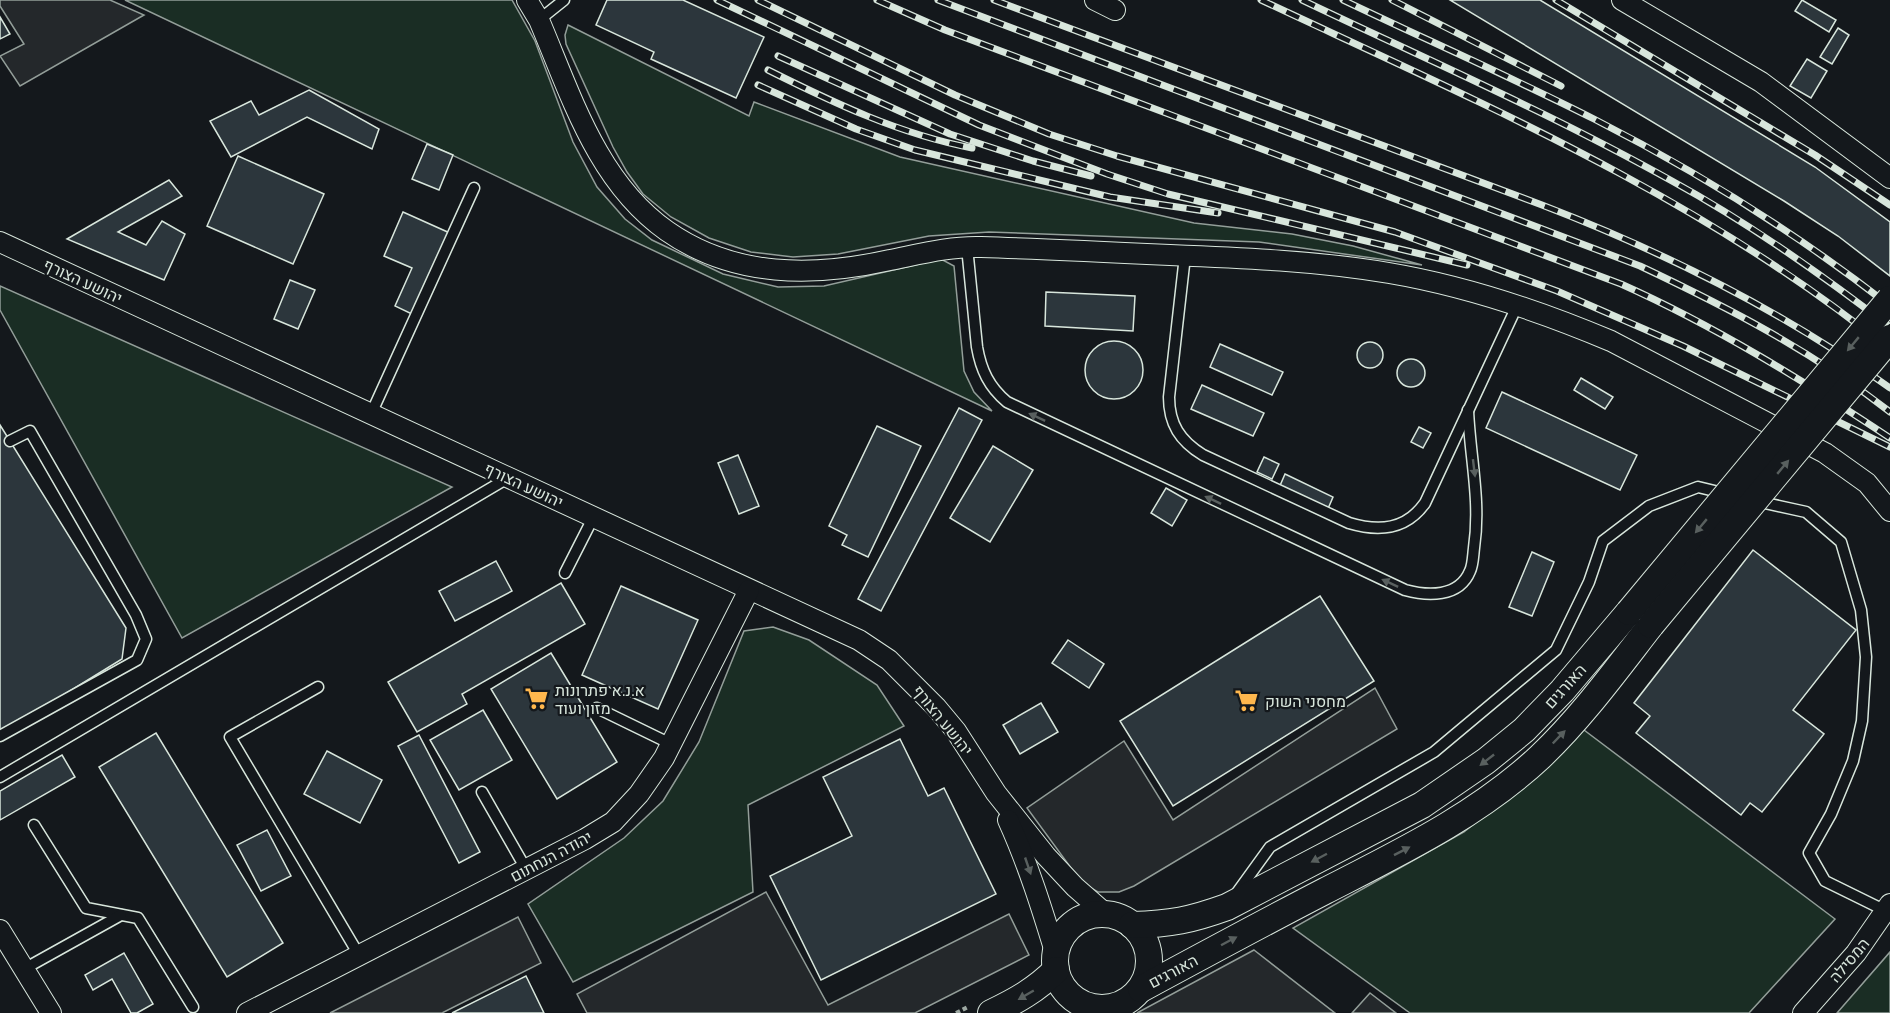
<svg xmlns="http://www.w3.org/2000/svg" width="1890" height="1013" viewBox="0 0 1890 1013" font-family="'Titillium Web',Heebo,sans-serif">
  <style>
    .green { fill: #1a2d24; stroke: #939e99; stroke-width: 1.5 }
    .parking { fill: #24282b; stroke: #939e99; stroke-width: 1.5 }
    .building { fill: #2c363c; stroke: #d8e6dc; stroke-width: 1.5 }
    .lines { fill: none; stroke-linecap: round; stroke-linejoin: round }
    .service-casing { stroke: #d8e6dc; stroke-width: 13 }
    .minor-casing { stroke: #d8e6dc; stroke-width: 22 }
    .tertiary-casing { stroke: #d8e6dc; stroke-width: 28 }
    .path { stroke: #9da8a2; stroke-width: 4; stroke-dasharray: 4.5 3; stroke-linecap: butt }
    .service { stroke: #14181c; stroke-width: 10 }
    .minor { stroke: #14181c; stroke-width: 20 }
    .tertiary { stroke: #14181c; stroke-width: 26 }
    .rail-casing { stroke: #d8e6dc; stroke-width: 7 }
    .rail { stroke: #14181c; stroke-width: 4.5; stroke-dasharray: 14; stroke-linecap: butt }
    .tertiary-bridge-casing { stroke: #d8e6dc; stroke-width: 28; stroke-linecap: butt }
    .tertiary-bridge { stroke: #14181c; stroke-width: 26 }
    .oneway { fill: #59605f }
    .labels { text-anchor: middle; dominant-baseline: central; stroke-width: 4.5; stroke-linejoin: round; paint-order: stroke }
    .street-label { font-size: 16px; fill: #d8e6dc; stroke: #14181c }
    .poi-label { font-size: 16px; fill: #d8e6dc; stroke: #14181c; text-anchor: start }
  </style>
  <rect width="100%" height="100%" fill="#14181c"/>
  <g class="green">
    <polygon points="125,0 512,0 535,41 573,142 597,187 625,219 652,240 723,274 778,287 824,286 941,259 954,266 964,371 974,392 992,411"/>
    <polygon points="568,25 749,116 754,102 900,157 1194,223 1292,234 1353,246 1422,265 1259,242 989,232 929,236 838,254 793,257 751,252 709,238 671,217 643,194 627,172 613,147 566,44 565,35"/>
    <polygon points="0,286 452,487 182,638 0,310"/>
    <polygon points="773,627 809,640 877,685 904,726 748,805 753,892 573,982 528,904 624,838 663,801 699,742 744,631"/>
    <polygon points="1580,727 1835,919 1749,1013 1410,1013 1293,928 1464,832 1558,757"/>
    <polygon points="1890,952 1890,1013 1837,1013"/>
  </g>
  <g class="parking">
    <polygon points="0,0 110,0 144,15 20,86 0,56 24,44 0,6"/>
    <polygon points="1375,688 1397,729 1134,886 1119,892 1098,892 1082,883 1027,808 1124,741 1173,820"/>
    <polygon points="766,892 828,1005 1009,914 1029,955 915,1013 587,1013 577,994"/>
    <polygon points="518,917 541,963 442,1013 330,1013"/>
    <polygon points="1254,950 1335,1013 1137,1013"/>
    <polygon points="1370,993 1396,1013 1352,1013"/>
  </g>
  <g class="building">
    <polygon points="607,0 683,0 764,37 736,98 651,59 654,52 596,25"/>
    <polygon points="1450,0 1540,0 1815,167 1890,222 1890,276 1838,236 1784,201"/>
    <polygon points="1802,0 1836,20 1829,32 1795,11"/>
    <polygon points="0,17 10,34 0,39"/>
    <polygon points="1838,28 1849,35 1832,64 1820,57"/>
    <polygon points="1807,59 1827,71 1811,98 1790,86"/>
    <polygon points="309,90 379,129 372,149 307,117 231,157 210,121 251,101 259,115"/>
    <polygon points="427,144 453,155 439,190 412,179"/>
    <polygon points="238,156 324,194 293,264 207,226"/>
    <polygon points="169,180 182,196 118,232 146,245 162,221 185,234 164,280 67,239"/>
    <polygon points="403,212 452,234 416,316 395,306 412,268 384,256"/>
    <polygon points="290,280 315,290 298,329 274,319"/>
    <polygon points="1046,292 1135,296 1133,331 1045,326"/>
    <circle cx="1114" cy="370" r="29"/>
    <circle cx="1370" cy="355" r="13"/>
    <polygon points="1220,344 1283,372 1272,395 1210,367"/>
    <circle cx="1411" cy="373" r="14"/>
    <polygon points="1581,378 1613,397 1605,409 1574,390"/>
    <polygon points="1202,385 1264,413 1253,436 1191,409"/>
    <polygon points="1502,392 1637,455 1620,490 1486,428"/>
    <polygon points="959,408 982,420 881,611 858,599"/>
    <polygon points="0,425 126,628 122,659 0,734"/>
    <polygon points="877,426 921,446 868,557 842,545 847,535 829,526"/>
    <polygon points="1419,427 1431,433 1423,448 1411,442"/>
    <polygon points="993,446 1033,470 990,542 950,518"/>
    <polygon points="738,455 759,506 739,514 718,463"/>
    <polygon points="1264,457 1279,464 1272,479 1257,472"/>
    <polygon points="1285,474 1333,497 1327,511 1279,488"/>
    <polygon points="1166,488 1187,500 1172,526 1151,513"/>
    <polygon points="1753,550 1856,630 1793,710 1824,734 1762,812 1750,803 1741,815 1636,733 1650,716 1634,703"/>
    <polygon points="1532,552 1554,562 1532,616 1509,607"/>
    <polygon points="496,561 512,591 455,621 439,591"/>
    <polygon points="561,583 585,624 462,694 467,704 417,732 388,682"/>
    <polygon points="621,586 698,620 658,709 582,675"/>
    <polygon points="1320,596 1374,681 1173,806 1120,721"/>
    <polygon points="1068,640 1104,664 1089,688 1052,663"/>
    <polygon points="551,653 617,762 557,799 491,689"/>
    <polygon points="1041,703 1058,732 1020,754 1003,725"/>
    <polygon points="483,710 512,760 459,790 430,740"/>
    <polygon points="156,733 283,943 227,977 99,767"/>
    <polygon points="419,735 480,852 459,863 398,746"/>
    <polygon points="900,739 928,796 944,788 996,894 821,980 770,876 852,836 823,777"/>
    <polygon points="327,751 382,780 360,823 304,794"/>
    <polygon points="62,755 75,777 0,820 0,791"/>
    <polygon points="267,830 291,876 261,891 237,845"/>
    <polygon points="124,953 153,1004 137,1013 131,1013 112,979 93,990 85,975"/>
    <polygon points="526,976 544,1013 452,1013"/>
  </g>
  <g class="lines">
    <defs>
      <g id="service">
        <polyline points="539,20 564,0"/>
        <path d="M967 247 977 347C981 370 989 387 1007 402L1405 590C1427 596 1459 598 1470 571 1473 565 1473 556 1474 548 1481 501 1470 457 1468 410"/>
        <path d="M1185 256 1169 397C1169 424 1180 441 1203 455L1349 523C1379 532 1406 530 1425 503L1517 306"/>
        <polyline points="371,414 474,188"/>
        <polyline points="1756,501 1806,512 1841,542 1861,610 1866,657 1862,721 1853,761 1831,814 1809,853 1825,881 1886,911"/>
        <polyline points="565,573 593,518"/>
        <polyline points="318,687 230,737 359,955"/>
        <polyline points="597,708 671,744"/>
        <polyline points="0,736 137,660 146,639 136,615 30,431 10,441"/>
        <polyline points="0,777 508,478"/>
        <polyline points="482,792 526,869"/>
        <polyline points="34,825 86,908 138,918 193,1007"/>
        <polyline points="1236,894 1270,847 1434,752 1556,650 1589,582 1603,541 1649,506 1698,487 1727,494"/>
        <polyline points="24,969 121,915"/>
      </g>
      <g id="minor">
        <path d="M527 0 539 20C571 95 597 182 667 231 734 278 814 277 890 260 920 254 950 246 981 247 1044 249 1107 252 1170 255 1244 258 1317 261 1389 273 1466 286 1540 311 1611 341L1825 453 1867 483 1890 511"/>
        <polyline points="1095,0 1115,10"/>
        <polyline points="1622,0 1761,82 1890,178"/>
        <polyline points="0,242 859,640 889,660 936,707 956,731 996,793 1046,856 1075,887 1107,915"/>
        <path d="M1008 820C1028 864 1042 909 1056 955"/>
        <polyline points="0,930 51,1013"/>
        <polyline points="247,1013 585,839 613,822 639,794 664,758 749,590"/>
        <polyline points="1803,1013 1856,953 1890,904"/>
      </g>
      <g id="tertiary">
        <circle cx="1102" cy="961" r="47"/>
        <path d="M1132 925C1171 924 1191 920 1227 907L1422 805 1486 761 1524 730 1562 691 1629 612"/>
        <path d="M1141 989C1202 956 1263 923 1325 891 1401 852 1478 815 1540 757 1582 717 1616 670 1651 625"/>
        <path d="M991 1013C1016 1001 1036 990 1056 970"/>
      </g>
    </defs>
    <use href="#service" class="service-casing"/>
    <use href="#minor" class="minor-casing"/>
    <use href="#tertiary" class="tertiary-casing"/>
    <polyline class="path" points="956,1013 968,1007"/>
    <use href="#service" class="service"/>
    <use href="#minor" class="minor"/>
    <use href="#tertiary" class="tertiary"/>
    <defs>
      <g id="rail">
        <polyline points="717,0 979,125 1107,174 1168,194 1467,265"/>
        <polyline points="758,0 955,95 1049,134 1117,156 1395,232 1557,291 1683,346 1890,447"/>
        <path d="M877 0 945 30 1621 284C1715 326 1804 381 1890 438"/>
        <path d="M938 0 1640 266C1729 308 1812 351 1890 412"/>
        <path d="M994 0 1542 205C1664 252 1783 311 1890 388"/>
        <path d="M1261 0C1479 102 1702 197 1890 350"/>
        <path d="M1302 0C1426 59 1552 114 1672 181 1749 223 1821 274 1890 327"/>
        <path d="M1343 0C1427 40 1511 77 1594 119 1698 172 1798 234 1890 306"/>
        <polyline points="1392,0 1561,86"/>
        <polyline points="1556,0 1815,155 1890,205"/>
        <polyline points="778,56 950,134 1033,161 1091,176"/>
        <path d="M768 70C834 103 899 134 972 148"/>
        <polyline points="758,85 856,129 915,150 1110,197 1218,213"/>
      </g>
    </defs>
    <use href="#rail" class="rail-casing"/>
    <use href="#rail" class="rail"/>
    <defs>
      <g id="tertiary-bridge">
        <polyline points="1629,612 1890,299"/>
        <polyline points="1651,625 1890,338"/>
      </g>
    </defs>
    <use href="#tertiary-bridge" class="tertiary-bridge-casing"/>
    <use href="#tertiary-bridge" class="tertiary-bridge"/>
  </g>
  <defs><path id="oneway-solid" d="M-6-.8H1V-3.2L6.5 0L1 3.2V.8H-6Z" transform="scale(1.5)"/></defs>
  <g class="oneway">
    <use href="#oneway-solid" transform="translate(1853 344) rotate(130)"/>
    <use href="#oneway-solid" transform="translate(1037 417) rotate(-155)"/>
    <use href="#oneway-solid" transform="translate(1783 467) rotate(-50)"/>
    <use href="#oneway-solid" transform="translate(1474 468) rotate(83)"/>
    <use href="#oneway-solid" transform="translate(1213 500) rotate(-155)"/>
    <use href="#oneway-solid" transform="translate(1701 526) rotate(130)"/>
    <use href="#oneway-solid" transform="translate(1390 583) rotate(-155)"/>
    <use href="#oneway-solid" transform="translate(1559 737) rotate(-46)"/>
    <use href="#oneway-solid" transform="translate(1487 760) rotate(142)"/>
    <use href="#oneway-solid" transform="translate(1402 851) rotate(-27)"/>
    <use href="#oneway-solid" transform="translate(1319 858) rotate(152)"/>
    <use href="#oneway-solid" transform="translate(1028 866) rotate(71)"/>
    <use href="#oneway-solid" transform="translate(1229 941) rotate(-28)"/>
    <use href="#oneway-solid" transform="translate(1026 995) rotate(150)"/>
  </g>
  <defs>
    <symbol id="supermarket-bare" viewBox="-9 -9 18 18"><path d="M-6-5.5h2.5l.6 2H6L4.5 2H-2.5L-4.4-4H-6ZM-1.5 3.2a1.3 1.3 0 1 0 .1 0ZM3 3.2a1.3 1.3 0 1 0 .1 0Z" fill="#ffb74d" stroke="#14181c" stroke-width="2.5" paint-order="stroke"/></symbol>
  </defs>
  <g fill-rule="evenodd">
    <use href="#supermarket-bare" x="520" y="682" width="33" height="33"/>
    <use href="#supermarket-bare" x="1230" y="684" width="33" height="33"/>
  </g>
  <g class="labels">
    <g class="street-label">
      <text transform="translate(83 281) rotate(25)">יהושע הצורף</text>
      <text transform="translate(524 485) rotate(25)">יהושע הצורף</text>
      <text transform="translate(1565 686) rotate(-48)">האורגים</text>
      <text transform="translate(943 720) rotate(51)">יהושע הצורף</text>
      <text transform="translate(551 856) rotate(-28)">יהודה הנחתום</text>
      <text transform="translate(1849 960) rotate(-50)">המסילה</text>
      <text transform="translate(1173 971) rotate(-28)">האורגים</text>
    </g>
    <g class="poi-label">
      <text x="555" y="690">א.נ.א פתרונות<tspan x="555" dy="18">מזון ועוד</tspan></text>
      <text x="1265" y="701">מחסני השוק</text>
    </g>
  </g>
</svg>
